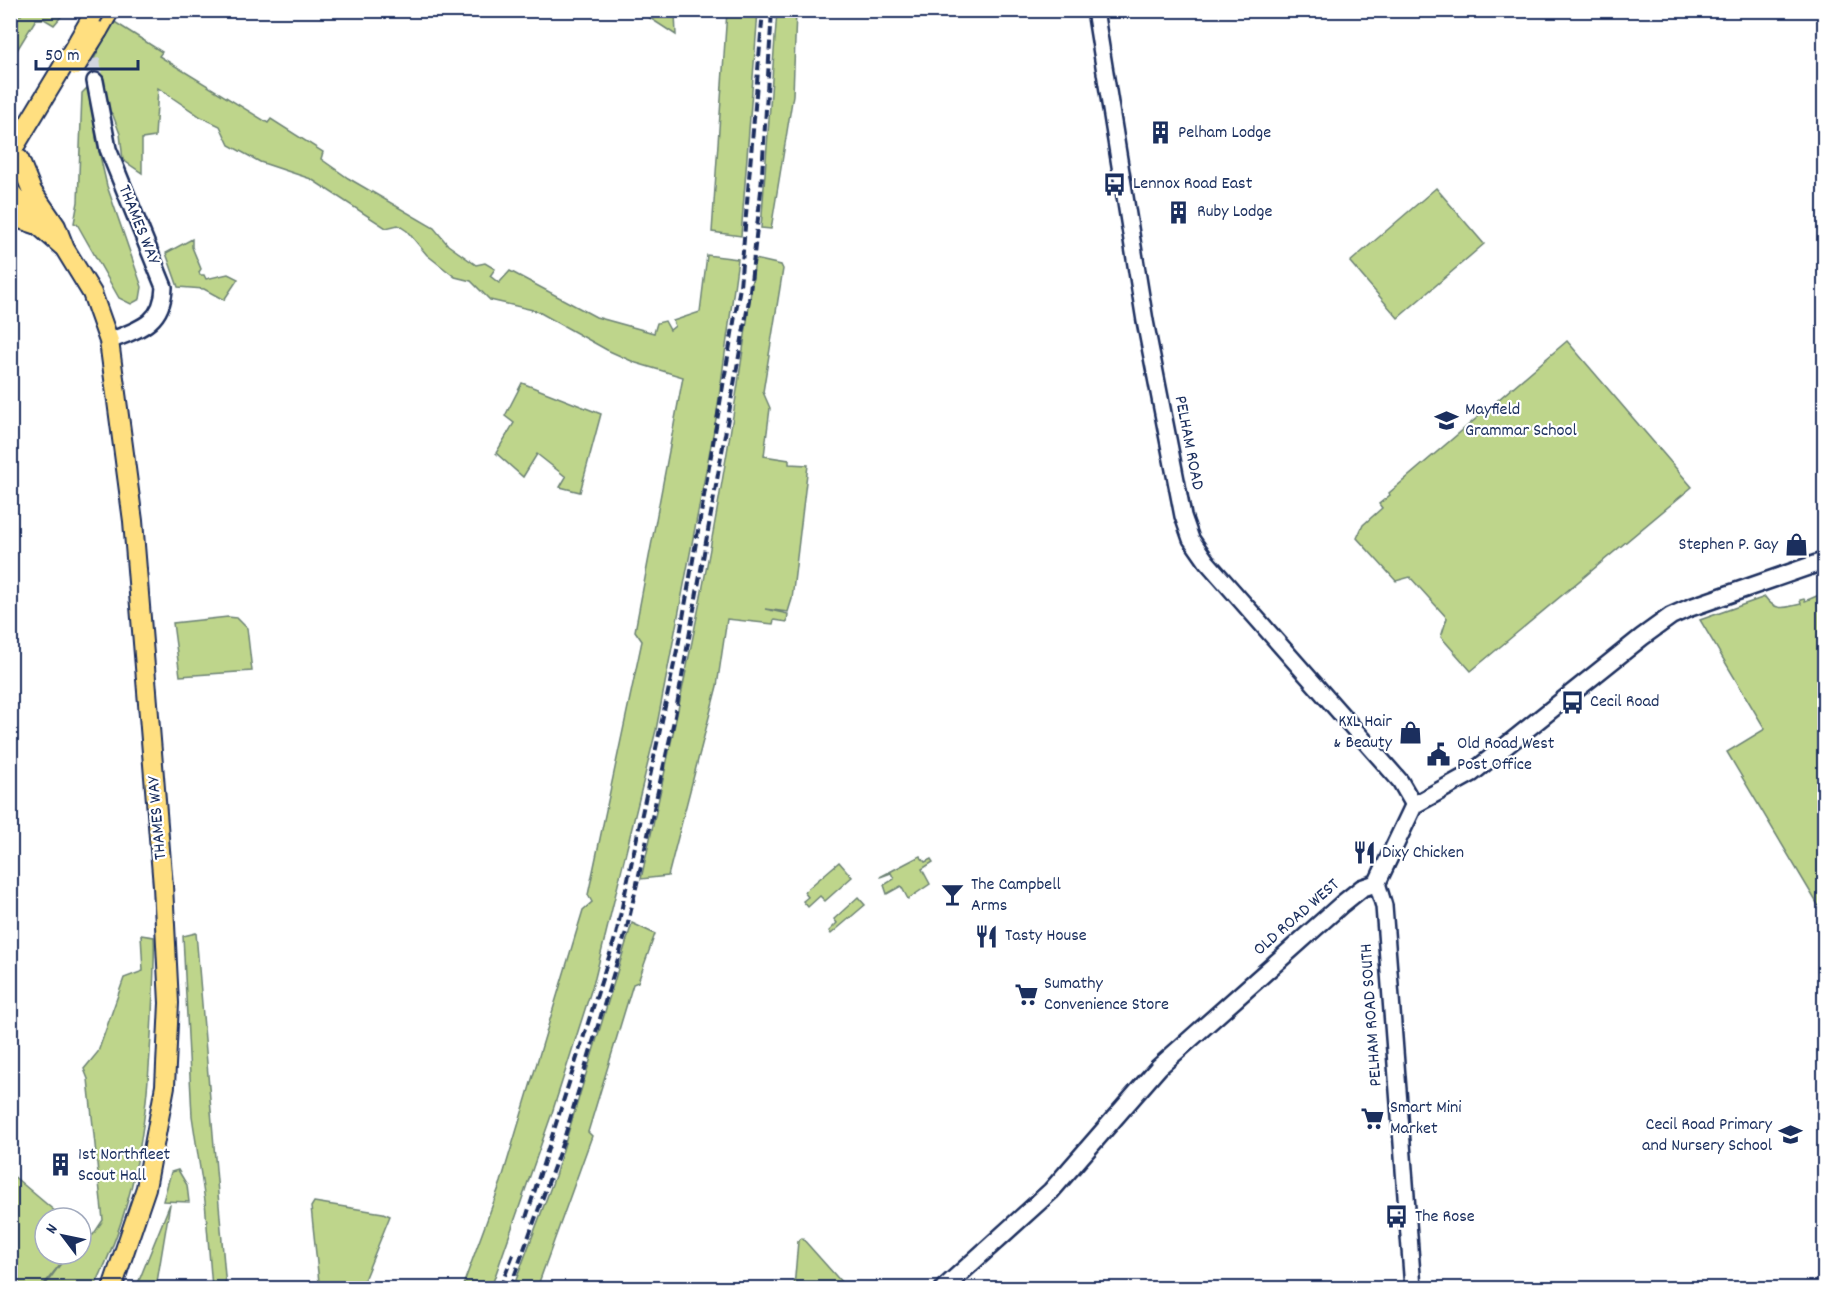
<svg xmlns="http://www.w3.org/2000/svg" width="1835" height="1299" viewBox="0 0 1835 1299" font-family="Dekko,sans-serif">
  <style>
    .green { fill: #bed58b; stroke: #6c8274; stroke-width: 1.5 }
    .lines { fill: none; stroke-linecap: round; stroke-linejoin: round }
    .tertiary-tunnel { stroke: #d1d5df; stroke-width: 15; stroke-dasharray: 15 8; stroke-linecap: butt }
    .tertiary-casing { stroke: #1b2f5e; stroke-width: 20 }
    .secondary-casing { stroke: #1b2f5e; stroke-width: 21 }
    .primary-casing { stroke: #1b2f5e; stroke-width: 22 }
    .tertiary { stroke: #fff; stroke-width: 15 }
    .secondary { stroke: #fff; stroke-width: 16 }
    .primary { stroke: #ffdf80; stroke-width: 18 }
    .rail { stroke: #1b2f5e; stroke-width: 4; stroke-dasharray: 9 4.5; stroke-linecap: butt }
    .primary-bridge-casing { stroke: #1b2f5e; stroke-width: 22; stroke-linecap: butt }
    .primary-bridge { stroke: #ffdf80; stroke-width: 18 }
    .labels { text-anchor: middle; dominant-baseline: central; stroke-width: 4.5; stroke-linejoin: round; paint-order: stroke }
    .poi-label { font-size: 18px; fill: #1b2f5e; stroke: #fff; text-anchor: start }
    .street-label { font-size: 18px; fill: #1b2f5e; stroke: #fff }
  </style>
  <rect width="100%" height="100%" fill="#fff"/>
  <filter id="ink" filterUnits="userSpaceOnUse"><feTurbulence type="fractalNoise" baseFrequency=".0167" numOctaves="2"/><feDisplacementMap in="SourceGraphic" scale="12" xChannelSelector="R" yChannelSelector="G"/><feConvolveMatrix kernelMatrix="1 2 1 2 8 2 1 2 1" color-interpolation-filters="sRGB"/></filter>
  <g filter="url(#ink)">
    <g class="green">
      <polygon points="23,10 66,11 54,25 44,19 36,19 14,55 11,55 11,12 21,15"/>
      <polygon points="644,10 675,13 676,35 642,13"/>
      <polygon points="727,11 758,11 741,236 712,232"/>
      <polygon points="777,11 796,11 793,95 771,229 761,228"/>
      <polygon points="113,21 162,52 159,56 268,123 271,119 323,152 321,159 348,178 434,228 448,245 476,265 485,263 495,269 490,276 499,283 510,271 596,317 654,333 657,323 665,321 670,330 675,326 673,321 700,312 707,255 738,259 716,419 656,730 595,978 552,1113 491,1288 462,1288 501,1182 583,910 592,902 588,895 642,641 635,631 683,377 636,363 607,350 537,311 490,300 471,281 455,277 427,255 407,231 398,225 386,228 311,179 260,162 229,145 220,126 201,117 158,88 155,137 142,139 142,173 123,160 120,134 113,115 98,96 93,61"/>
      <polygon points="90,85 96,138 107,186 142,287 140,299 131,304 119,298 77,224 74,223 78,202 82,93"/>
      <polygon points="1436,188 1484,244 1398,318 1350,262"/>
      <polygon points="192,239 192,247 201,269 199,272 200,275 204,275 206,279 228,274 238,279 224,300 204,289 178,287 166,253"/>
      <path d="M755 259 781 265 783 269 763 392 770 408 764 456 789 460V464L808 465 792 599 788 612 765 609 788 614 787 622 774 620 773 624 727 619 717 686 668 876 641 879C687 675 730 468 755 259Z"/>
      <polygon points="1567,341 1692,487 1471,671 1441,637 1447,618 1410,577 1396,581 1357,538 1363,525 1382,508 1379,504 1390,495 1389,493"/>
      <polygon points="522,383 601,414 580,492 560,487 566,477 537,454 523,477 496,453 514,423 505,416"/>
      <path d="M1824 593V915L1727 752 1765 729 1700 620 1765 597C1777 614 1788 606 1801 604L1800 600 1804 599 1805 601Z"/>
      <polygon points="228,617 237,618 247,628 252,671 180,676 173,623"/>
      <polygon points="920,856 925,862 931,859 933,862 922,869 930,884 908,899 901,886 887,894 884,885 894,879 891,873 880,877"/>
      <polygon points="839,862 852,877 825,901 820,896 808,907 803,901 808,897 804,892"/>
      <polygon points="858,897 865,905 831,934 829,931 837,923 834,919"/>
      <polygon points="632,923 655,934 638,982 633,984 588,1132 592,1136 537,1288 513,1288 555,1176"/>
      <polygon points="196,933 226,1288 212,1288 205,1201 192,1116 183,936"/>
      <path d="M141 935 154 937C155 962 153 989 152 1014 148 1114 139 1198 94 1288H43L65 1258 41 1288H11V1174L63 1218H45V1254H81V1233L93 1235 103 1220 88 1079 84 1069 98 1052 124 978 143 971Z"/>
      <polygon points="178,1170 187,1185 189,1202 163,1201 171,1172"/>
      <polygon points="314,1202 383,1213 390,1216 364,1280 358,1288 324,1288 319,1282 311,1207"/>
      <polygon points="170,1204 156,1288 136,1288"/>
      <polygon points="802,1238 844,1285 838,1288 794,1288 798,1241"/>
    </g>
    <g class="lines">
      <polyline class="tertiary-tunnel" points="90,36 95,81"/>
      <defs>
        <g id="tertiary">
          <polyline points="1095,10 1145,321 1183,516 1191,539 1207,562 1400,781 1414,805"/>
          <path d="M95 81 108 149 164 287C163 323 140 329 109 341"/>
          <polyline points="1377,883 1384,906 1413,1288"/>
        </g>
        <polyline id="secondary" points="944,1288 1051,1191 1159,1067 1342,904 1362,888 1377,883 1414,805 1472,773 1642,637 1671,616 1689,608 1824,561"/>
        <g id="primary">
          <polyline points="98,31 110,10"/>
          <polyline points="10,154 77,43"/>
          <polyline points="19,159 32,191 56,226 65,249 92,293 109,341 133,521 163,886 169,1003 165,1086 146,1188 112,1288"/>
          <polyline points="10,191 38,225 62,246"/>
          <polyline points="10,216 38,225"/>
        </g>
      </defs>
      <use href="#tertiary" class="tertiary-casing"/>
      <use href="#secondary" class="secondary-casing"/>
      <use href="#primary" class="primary-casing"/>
      <use href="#tertiary" class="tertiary"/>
      <use href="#secondary" class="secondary"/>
      <use href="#primary" class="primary"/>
      <g class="rail">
        <polyline points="526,1218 616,935 679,641 740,287 763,10"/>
        <polyline points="500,1288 514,1252"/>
        <polyline points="510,1288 564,1139 626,932 675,716 749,300 761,191 772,10"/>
      </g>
      <defs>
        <g id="primary-bridge">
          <polyline points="78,41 96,10"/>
          <polyline points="76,66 98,31"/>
        </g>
      </defs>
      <use href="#primary-bridge" class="primary-bridge-casing"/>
      <use href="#primary-bridge" class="primary-bridge"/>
    </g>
  </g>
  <defs>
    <symbol id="building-bare" viewBox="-9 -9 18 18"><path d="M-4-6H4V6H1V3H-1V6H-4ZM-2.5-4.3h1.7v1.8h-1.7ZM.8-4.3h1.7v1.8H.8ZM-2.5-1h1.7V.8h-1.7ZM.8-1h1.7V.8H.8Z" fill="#1b2f5e" stroke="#fff" stroke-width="2.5" paint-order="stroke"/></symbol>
    <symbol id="bus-bare" viewBox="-9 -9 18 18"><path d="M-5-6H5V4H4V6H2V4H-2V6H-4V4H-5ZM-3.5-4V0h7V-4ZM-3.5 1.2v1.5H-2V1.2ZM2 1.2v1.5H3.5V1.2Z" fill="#1b2f5e" stroke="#fff" stroke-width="2.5" paint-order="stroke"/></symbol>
    <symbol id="school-bare" viewBox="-9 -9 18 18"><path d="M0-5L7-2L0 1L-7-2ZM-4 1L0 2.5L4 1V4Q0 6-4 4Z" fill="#1b2f5e" stroke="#fff" stroke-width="2.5" paint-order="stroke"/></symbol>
    <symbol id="shop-bare" viewBox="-9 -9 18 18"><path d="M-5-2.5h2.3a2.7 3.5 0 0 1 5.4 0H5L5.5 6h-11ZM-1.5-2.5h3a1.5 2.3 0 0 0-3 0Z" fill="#1b2f5e" stroke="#fff" stroke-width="2.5" paint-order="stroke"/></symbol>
    <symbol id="civic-bare" viewBox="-9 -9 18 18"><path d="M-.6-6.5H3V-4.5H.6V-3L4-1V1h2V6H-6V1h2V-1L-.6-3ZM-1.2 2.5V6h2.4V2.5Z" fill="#1b2f5e" stroke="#fff" stroke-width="2.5" paint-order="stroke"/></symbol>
    <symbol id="restaurant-bare" viewBox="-9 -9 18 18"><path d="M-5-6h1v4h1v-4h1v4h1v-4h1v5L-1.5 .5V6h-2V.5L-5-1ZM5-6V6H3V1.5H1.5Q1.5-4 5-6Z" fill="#1b2f5e" stroke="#fff" stroke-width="2.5" paint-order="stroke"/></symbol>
    <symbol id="bar-bare" viewBox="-9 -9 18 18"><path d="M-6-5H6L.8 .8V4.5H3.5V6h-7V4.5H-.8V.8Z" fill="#1b2f5e" stroke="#fff" stroke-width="2.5" paint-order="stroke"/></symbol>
    <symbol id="supermarket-bare" viewBox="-9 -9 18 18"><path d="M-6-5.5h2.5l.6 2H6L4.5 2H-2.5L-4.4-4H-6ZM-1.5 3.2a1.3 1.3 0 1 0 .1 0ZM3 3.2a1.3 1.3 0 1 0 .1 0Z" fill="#1b2f5e" stroke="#fff" stroke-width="2.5" paint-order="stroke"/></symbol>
  </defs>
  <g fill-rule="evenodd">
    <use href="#building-bare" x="1144" y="116" width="33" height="33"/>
    <use href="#bus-bare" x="1098" y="168" width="33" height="33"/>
    <use href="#building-bare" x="1162" y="196" width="33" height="33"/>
    <use href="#school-bare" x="1430" y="404" width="33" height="33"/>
    <use href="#shop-bare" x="1780" y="528" width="33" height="33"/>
    <use href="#bus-bare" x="1556" y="686" width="33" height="33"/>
    <use href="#shop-bare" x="1394" y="716" width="33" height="33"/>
    <use href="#civic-bare" x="1422" y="738" width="33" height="33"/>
    <use href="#restaurant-bare" x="1348" y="836" width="33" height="33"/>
    <use href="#bar-bare" x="936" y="878" width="33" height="33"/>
    <use href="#restaurant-bare" x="970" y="920" width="33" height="33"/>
    <use href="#supermarket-bare" x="1010" y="978" width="33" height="33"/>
    <use href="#supermarket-bare" x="1356" y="1102" width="33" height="33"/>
    <use href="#school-bare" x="1774" y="1118" width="33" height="33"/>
    <use href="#building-bare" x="44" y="1148" width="33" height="33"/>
    <use href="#bus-bare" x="1380" y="1200" width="33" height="33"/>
  </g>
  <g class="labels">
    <g class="poi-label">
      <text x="1178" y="133">Pelham Lodge</text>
      <text x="1133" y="184">Lennox Road East</text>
      <text x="1197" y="212">Ruby Lodge</text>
      <text x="1465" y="410">Mayfield<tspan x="1465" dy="21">Grammar School</tspan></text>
      <text x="1778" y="545" text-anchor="end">Stephen P. Gay</text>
      <text x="1590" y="702">Cecil Road</text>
      <text x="1392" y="722" text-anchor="end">KXL Hair<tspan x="1392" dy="21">&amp; Beauty</tspan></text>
      <text x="1457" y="744">Old Road West<tspan x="1457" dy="21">Post Office</tspan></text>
      <text x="1382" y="853">Dixy Chicken</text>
      <text x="971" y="885">The Campbell<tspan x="971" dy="21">Arms</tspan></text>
      <text x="1005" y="936">Tasty House</text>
      <text x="1044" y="984">Sumathy<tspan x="1044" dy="21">Convenience Store</tspan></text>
      <text x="1390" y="1108">Smart Mini<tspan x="1390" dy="21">Market</tspan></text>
      <text x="1772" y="1125" text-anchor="end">Cecil Road Primary<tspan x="1772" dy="21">and Nursery School</tspan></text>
      <text x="78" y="1155">1st Northfleet<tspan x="78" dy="21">Scout Hall</tspan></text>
      <text x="1415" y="1217">The Rose</text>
    </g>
    <g class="street-label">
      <text transform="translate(138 225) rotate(68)">THAMES WAY</text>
      <text transform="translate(1188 443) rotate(79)">PELHAM ROAD</text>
      <text transform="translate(158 818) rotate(-95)">THAMES WAY</text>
      <text transform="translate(1297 918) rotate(-41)">OLD ROAD WEST</text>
      <text transform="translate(1372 1015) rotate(-94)">PELHAM ROAD SOUTH</text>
    </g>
  </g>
  <rect width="1835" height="1299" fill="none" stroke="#fff" stroke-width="36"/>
  <rect x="18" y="18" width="1799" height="1263" fill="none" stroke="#1b2f5e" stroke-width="2" filter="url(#ink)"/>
  <g transform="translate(63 1236) rotate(302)"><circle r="28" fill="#ffffff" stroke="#a4acbf" stroke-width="1.5"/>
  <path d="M0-4.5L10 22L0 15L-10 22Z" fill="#1b2f5e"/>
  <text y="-9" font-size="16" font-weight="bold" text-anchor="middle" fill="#1b2f5e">N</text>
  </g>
  <path d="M36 60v9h102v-9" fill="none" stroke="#1b2f5e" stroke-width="3"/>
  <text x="45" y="60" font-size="18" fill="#1b2f5e" stroke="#ffffff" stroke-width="4.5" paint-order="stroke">50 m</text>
</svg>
